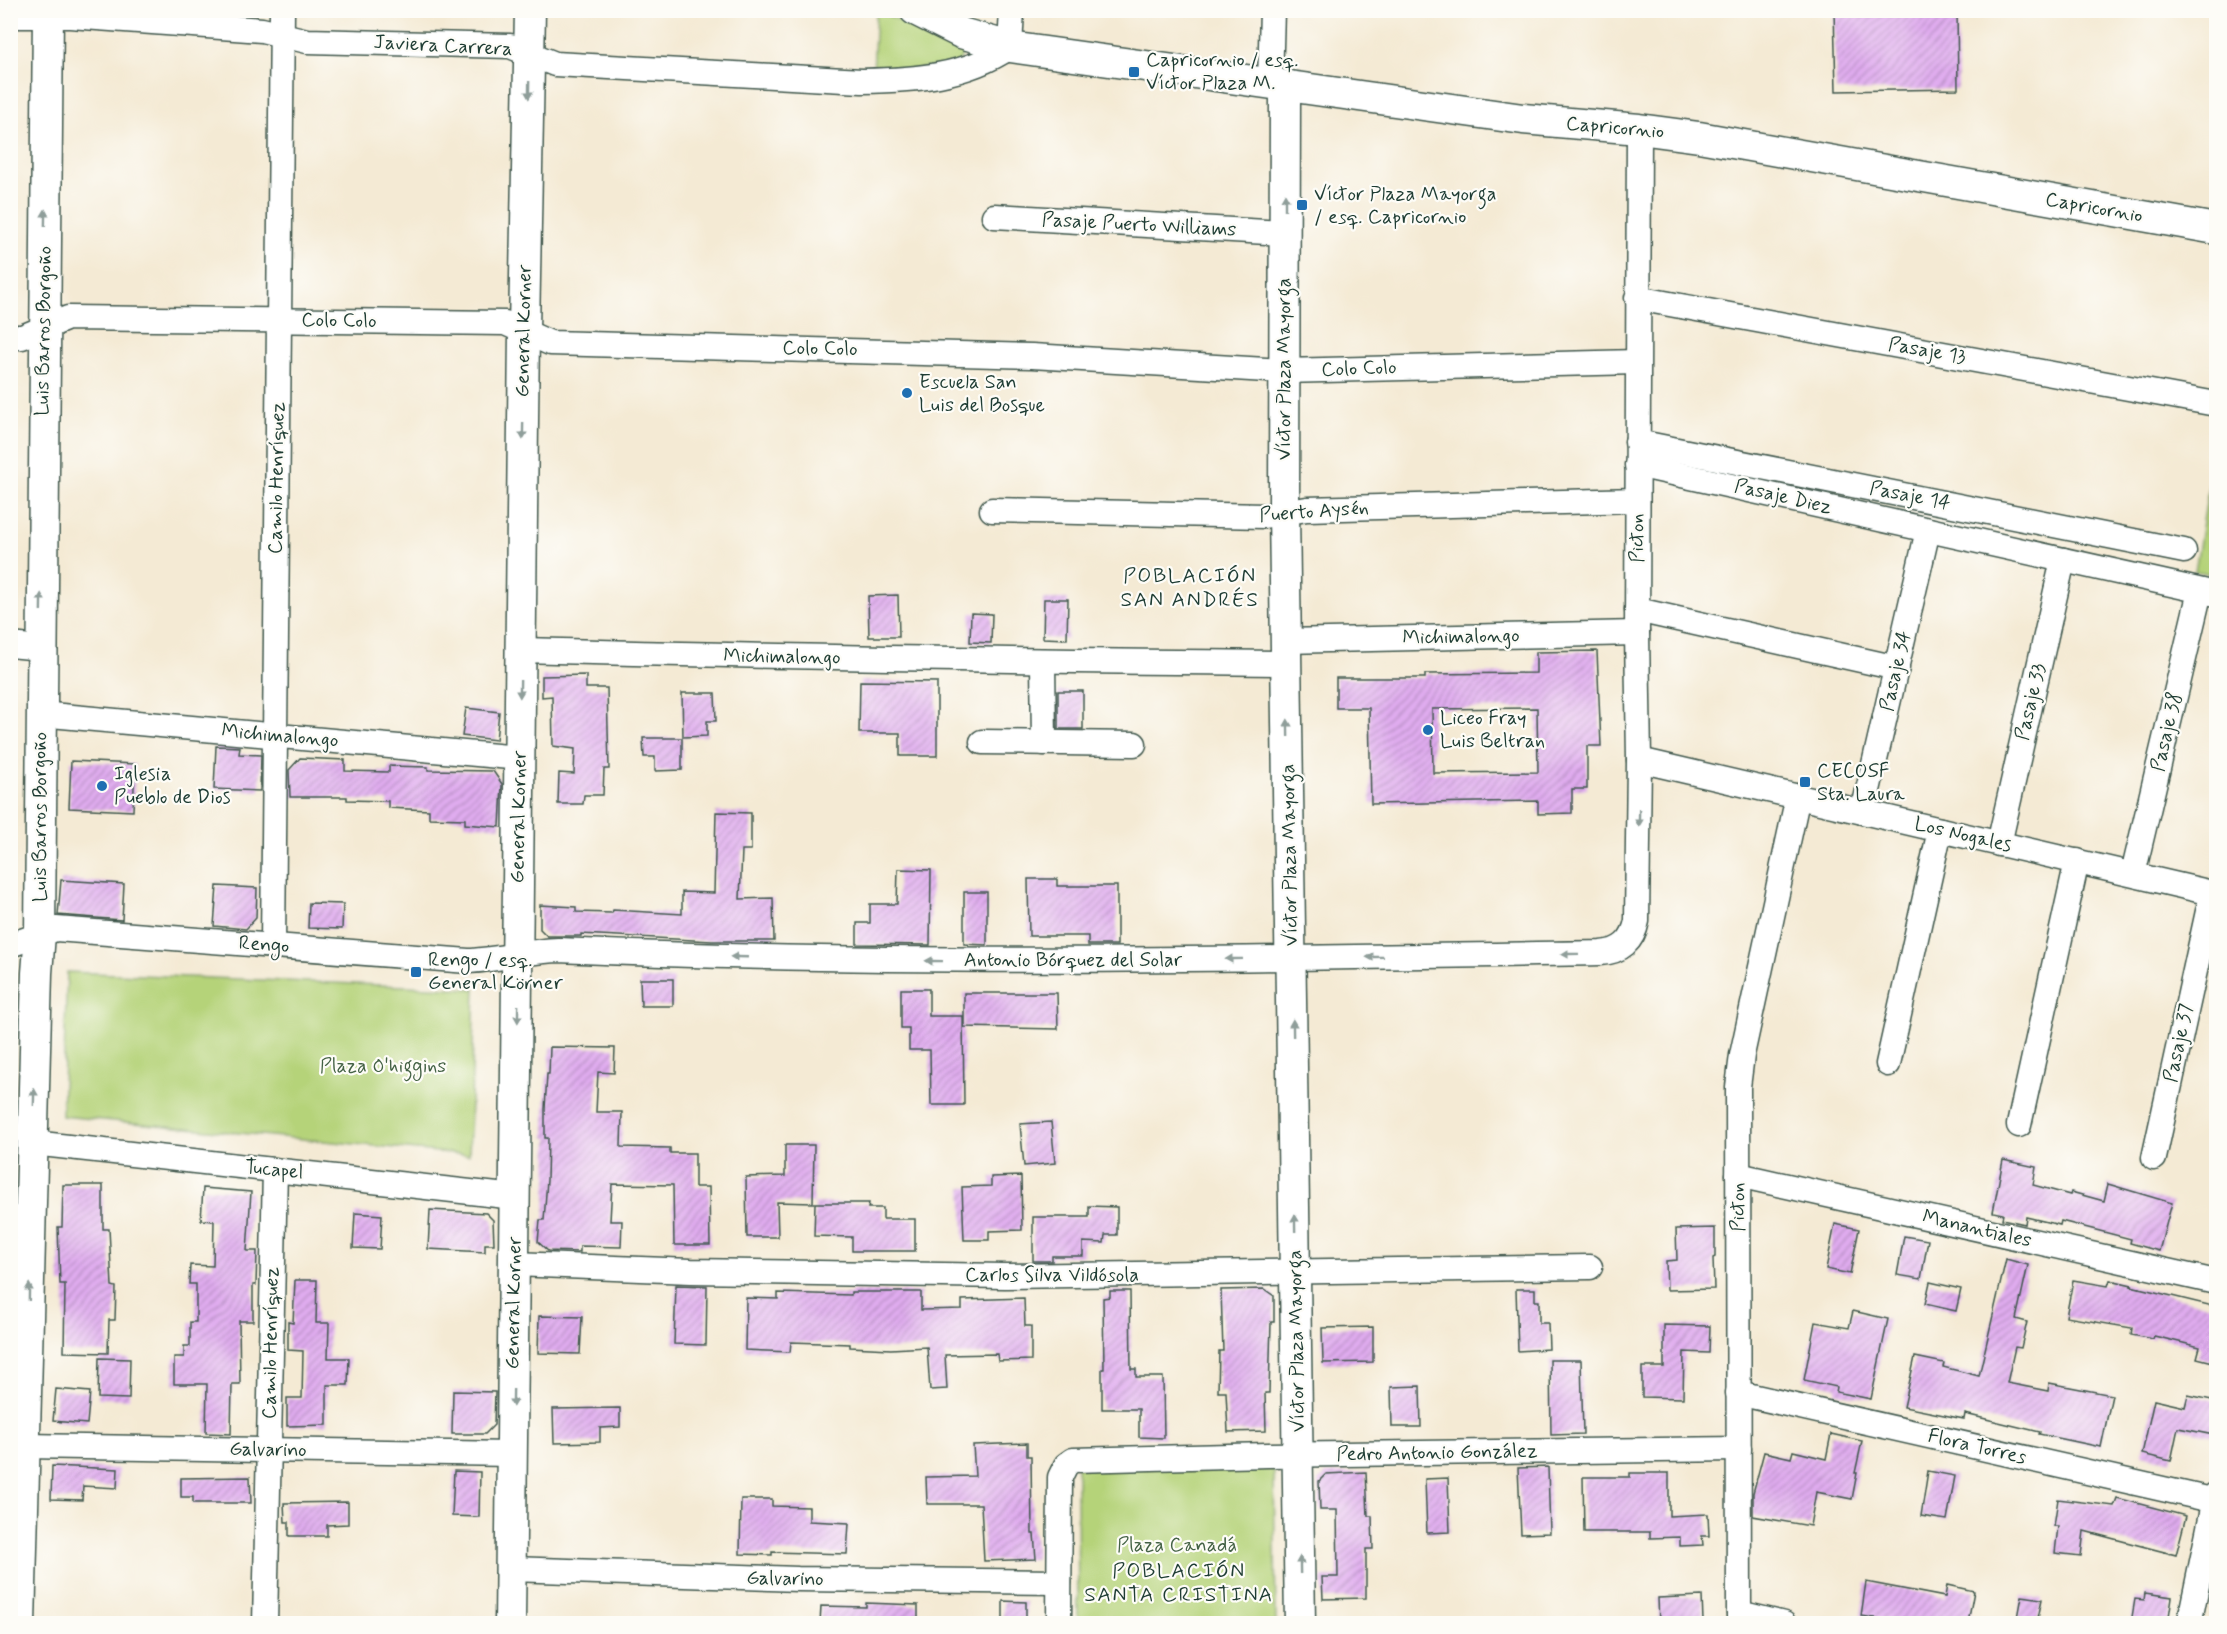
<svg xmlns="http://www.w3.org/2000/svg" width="2227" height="1634" viewBox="0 0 2227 1634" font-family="Mynerve,sans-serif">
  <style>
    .green { fill: #b5d379; stroke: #6a8856; stroke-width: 1.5 }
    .building { fill: url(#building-hatch); fill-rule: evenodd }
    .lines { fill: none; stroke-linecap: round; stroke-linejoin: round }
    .minor-casing { stroke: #3f574c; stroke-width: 27 }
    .tertiary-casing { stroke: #3f574c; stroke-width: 33 }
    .minor { stroke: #fff; stroke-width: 24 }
    .tertiary { stroke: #fff; stroke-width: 30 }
    .oneway { fill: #8f9e9a }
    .poi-dot { fill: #1f6fb2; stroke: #fdfcf7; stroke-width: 2 }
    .labels { text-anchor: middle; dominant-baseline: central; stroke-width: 4.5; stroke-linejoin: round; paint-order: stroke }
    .street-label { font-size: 20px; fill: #1f3d34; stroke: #fdfcf7 }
    .poi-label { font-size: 20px; fill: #1f3d34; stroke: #fdfcf7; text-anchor: start }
    .park-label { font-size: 20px; fill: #446245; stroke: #fdfcf7 }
    .neighbourhood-label { font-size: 21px; letter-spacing: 1.5px; fill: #1f3d34; stroke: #fdfcf7 }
  </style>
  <defs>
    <pattern id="building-hatch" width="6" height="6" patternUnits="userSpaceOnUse" patternTransform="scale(1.5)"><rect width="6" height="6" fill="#e0acef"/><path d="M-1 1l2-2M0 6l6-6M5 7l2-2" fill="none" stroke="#b58dc2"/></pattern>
  </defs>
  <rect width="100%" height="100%" fill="#fdfcf7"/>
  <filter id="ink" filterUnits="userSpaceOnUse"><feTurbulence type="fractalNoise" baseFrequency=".0167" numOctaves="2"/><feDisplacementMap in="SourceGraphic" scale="12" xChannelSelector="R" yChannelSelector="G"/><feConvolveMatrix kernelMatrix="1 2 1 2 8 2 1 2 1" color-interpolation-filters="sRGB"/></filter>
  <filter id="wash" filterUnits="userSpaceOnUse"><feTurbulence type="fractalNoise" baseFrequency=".008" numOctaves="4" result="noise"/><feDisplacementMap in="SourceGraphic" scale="24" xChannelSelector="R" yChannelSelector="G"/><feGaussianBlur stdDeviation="1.35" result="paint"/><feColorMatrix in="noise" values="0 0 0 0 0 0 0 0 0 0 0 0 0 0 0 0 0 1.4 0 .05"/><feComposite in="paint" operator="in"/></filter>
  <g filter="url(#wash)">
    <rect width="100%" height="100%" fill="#f4ead4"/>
    <g class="green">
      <polygon points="876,11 966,46 958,64 873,74"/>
      <polygon points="2216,442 2216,575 2195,571"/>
      <polygon points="67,972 475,989 469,1155 62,1116"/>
      <polygon points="1077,1466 1274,1466 1276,1623 1078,1623"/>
    </g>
    <g id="blocks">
      <g class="building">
        <polygon points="1834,10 1957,10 1958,89 1836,91"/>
        <polygon points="898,595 899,637 869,637 868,596"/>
        <polygon points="1044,599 1068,599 1067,639 1043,638"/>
        <polygon points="971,613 992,614 991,643 970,642"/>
        <path d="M1597 651 1601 746H1587V789H1572V813L1538 814V801L1371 804 1369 708H1336V678H1425V674L1536 673V652ZM1537 708 1538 772 1433 773 1432 709Z"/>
        <polygon points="586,675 586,688 607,688 609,769 604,769 603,795 584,795 583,804 558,804 559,773 574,774 575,749 553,746 552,696 542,697 542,676"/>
        <polygon points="860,681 937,682 937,756 900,756 900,733 859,733"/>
        <rect x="1058" y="691" width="25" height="38"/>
        <polygon points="682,693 715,693 716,721 707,721 707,736 683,737"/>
        <polygon points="466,708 499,712 496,740 462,736"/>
        <polygon points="643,738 682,738 682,770 655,771 655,757 644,757"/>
        <polygon points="216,746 240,747 239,754 261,755 260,791 214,789"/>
        <polygon points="300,758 345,760 345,771 389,772 389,766 428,767 428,770 493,771 502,784 500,827 465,824 465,819 429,818 429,810 388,808 388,801 347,800 347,797 290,797 289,770"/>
        <polygon points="71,761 135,764 133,811 69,808"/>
        <polygon points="716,812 751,813 751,850 742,850 740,899 773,898 774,941 712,941 581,934 581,936 547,936 540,929 540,905 576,907 576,912 612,913 613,910 682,914 682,892 714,893"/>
        <polygon points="898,869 931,870 930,945 857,944 857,923 870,923 870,904 897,904"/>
        <polygon points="1028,879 1057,879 1057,886 1117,886 1117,945 1088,945 1088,936 1029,936"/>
        <polygon points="61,880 124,884 122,920 58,915"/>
        <polygon points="217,886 257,888 256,918 246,929 214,926"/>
        <polygon points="964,892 987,892 987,945 964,944"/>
        <polygon points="309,903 343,904 342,929 308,928"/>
        <polygon points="640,979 673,979 673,1006 641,1006"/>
        <polygon points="901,989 929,989 929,1016 963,1016 964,1105 931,1105 930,1050 909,1050 909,1028 901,1028"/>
        <polygon points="964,993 1057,993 1058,1029 964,1027"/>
        <polygon points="550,1047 615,1048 614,1073 598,1072 596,1112 622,1112 621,1147 670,1148 670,1153 695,1153 695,1187 709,1187 710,1245 674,1245 673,1185 612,1184 610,1221 622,1221 621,1247 580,1246 580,1252 548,1251 538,1242 540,1220 544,1220 547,1180 548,1138 545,1138 545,1109 547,1074 549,1074"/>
        <polygon points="1051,1122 1055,1163 1024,1166 1020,1124"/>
        <polygon points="785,1145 814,1145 813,1203 777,1202 778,1237 747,1237 746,1177 785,1176"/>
        <polygon points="2003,1160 2036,1167 2033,1185 2070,1195 2071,1192 2104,1201 2108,1184 2172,1203 2159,1251 2130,1243 2131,1239 2061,1221 2060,1225 2026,1217 2025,1224 2002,1219 2003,1214 1993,1212"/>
        <polygon points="1021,1176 1022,1230 989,1231 989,1240 964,1240 962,1187 991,1186 991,1177"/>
        <polygon points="63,1185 103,1185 103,1229 109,1229 112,1286 116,1287 115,1320 109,1320 108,1353 64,1352 65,1284 60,1284 58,1227 62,1227"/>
        <polygon points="203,1188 251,1192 247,1251 257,1251 256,1285 253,1285 253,1321 239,1321 240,1384 232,1384 231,1434 206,1433 207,1384 174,1384 174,1357 184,1357 184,1346 190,1346 190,1322 196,1322 196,1284 189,1284 190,1265 213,1266 214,1221 201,1220"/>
        <polygon points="815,1203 869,1203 868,1208 883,1208 883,1219 915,1219 915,1251 852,1251 852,1237 814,1236"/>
        <polygon points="1089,1206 1117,1207 1117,1235 1105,1235 1104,1243 1083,1242 1083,1256 1052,1256 1052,1261 1033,1261 1033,1217 1089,1217"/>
        <polygon points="430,1210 486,1213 493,1220 494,1244 485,1244 485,1252 428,1249"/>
        <polygon points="355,1213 382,1215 380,1249 353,1248"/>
        <polygon points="1835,1224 1859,1229 1850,1274 1826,1269"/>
        <polygon points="1715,1228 1715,1257 1713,1258 1714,1289 1667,1290 1666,1261 1677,1260 1676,1229"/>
        <polygon points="1904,1236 1928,1240 1921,1279 1897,1275"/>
        <polygon points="2006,1259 2028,1265 2016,1319 2027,1322 2021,1348 2015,1347 2007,1383 2048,1391 2049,1383 2112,1395 2101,1447 2039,1434 2040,1432 1965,1414 1964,1419 1904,1407 1915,1357 1944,1363 1943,1367 1979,1376"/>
        <polygon points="295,1280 317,1280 316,1323 329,1323 328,1358 349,1358 348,1385 327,1385 327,1425 287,1426 287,1398 302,1398 303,1351 288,1350 288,1322 293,1323"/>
        <polygon points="2073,1280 2108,1286 2110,1280 2132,1285 2131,1286 2217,1307 2217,1363 2197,1358 2200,1347 2154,1336 2153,1339 2131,1335 2132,1328 2066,1317"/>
        <polygon points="1930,1282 1961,1289 1956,1311 1925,1304"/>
        <polygon points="676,1285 707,1286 706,1345 674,1344"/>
        <polygon points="1264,1289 1274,1296 1274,1322 1271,1322 1269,1393 1265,1393 1266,1431 1228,1432 1226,1392 1218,1392 1219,1351 1223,1351 1221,1290"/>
        <polygon points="1516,1289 1535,1289 1535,1301 1539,1301 1539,1323 1548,1323 1549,1349 1518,1351"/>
        <polygon points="1110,1291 1130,1291 1131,1369 1136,1369 1136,1377 1163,1377 1164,1438 1139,1437 1139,1409 1102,1409 1102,1369 1104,1369 1103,1298 1110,1297"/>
        <polygon points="851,1292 921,1292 921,1310 962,1309 962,1300 1024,1298 1025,1326 1031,1326 1031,1360 998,1361 997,1354 945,1355 947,1389 930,1390 927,1347 891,1349 850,1347 850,1344 791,1342 790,1352 745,1350 746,1298 778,1299 778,1293 851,1295"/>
        <polygon points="1853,1311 1888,1319 1871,1399 1836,1392 1837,1387 1804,1380 1815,1322 1849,1328"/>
        <polygon points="539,1316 582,1317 580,1354 538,1353"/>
        <polygon points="1664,1325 1710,1326 1709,1353 1684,1352 1683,1398 1642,1397 1642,1367 1664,1367"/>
        <polygon points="1373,1327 1373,1362 1323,1363 1322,1328"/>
        <polygon points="99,1358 130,1359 129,1399 98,1398"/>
        <polygon points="1550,1360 1581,1360 1583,1434 1551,1435"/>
        <polygon points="1420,1386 1421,1427 1392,1427 1391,1387"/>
        <polygon points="56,1389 90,1392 87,1424 53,1421"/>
        <polygon points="453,1391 495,1392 494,1425 485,1434 452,1434"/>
        <polygon points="2188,1395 2217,1401 2214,1435 2178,1428 2171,1461 2142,1454 2154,1400 2185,1407"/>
        <polygon points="620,1408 620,1427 600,1428 600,1442 554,1443 553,1409"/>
        <polygon points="1831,1434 1862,1441 1855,1473 1857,1473 1852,1499 1816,1492 1810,1526 1753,1516 1753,1493 1764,1452 1791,1458 1793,1451 1826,1459"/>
        <polygon points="1027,1443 1027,1456 1031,1456 1032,1534 1034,1534 1036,1559 984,1561 981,1504 927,1504 926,1477 975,1476 973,1445"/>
        <polygon points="52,1466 118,1469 117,1488 83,1486 82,1500 51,1499"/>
        <polygon points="1548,1467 1550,1533 1521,1534 1518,1468"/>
        <polygon points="454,1471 480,1472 479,1517 452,1516"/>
        <polygon points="1928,1471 1955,1476 1947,1520 1921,1516"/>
        <polygon points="1366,1472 1368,1516 1372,1516 1373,1549 1366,1549 1366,1598 1323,1599 1322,1577 1338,1577 1337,1510 1320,1510 1319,1481 1326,1474"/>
        <polygon points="1630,1473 1669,1473 1669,1516 1708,1514 1709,1536 1702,1536 1703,1545 1680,1546 1680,1537 1650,1538 1650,1532 1584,1532 1583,1477 1630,1477"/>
        <polygon points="250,1477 251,1503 193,1503 193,1497 181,1497 181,1478"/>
        <polygon points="1448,1478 1450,1532 1427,1533 1425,1479"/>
        <polygon points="2117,1498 2186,1516 2176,1555 2084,1531 2081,1556 2055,1553 2058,1526 2054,1526 2058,1499 2114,1506"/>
        <polygon points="741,1499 772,1499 772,1506 809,1507 809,1521 849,1523 847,1554 772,1552 772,1555 740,1554"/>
        <polygon points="348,1502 348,1524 327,1525 327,1536 289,1536 289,1522 285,1522 284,1503"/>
        <polygon points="1866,1582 1945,1597 1947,1585 1974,1591 1968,1623 1907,1623 1861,1616"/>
        <polygon points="2145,1593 2172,1597 2168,1623 2131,1623 2135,1599 2144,1600"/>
        <polygon points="1702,1596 1703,1621 1659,1623 1658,1598"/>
        <polygon points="2022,1596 2042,1599 2037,1623 2017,1623"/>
        <polygon points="1003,1601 1026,1602 1026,1623 1003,1623"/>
        <polygon points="866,1603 918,1605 918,1623 820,1623 821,1606 866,1607"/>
      </g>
    </g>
  </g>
  <g filter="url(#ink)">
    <use href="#blocks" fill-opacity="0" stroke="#3f574c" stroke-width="1.5"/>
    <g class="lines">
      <defs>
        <g id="minor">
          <path d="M10 16H70L262 30 307 41 510 46 555 64 862 81C915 80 965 77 1010 47L1012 10"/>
          <polyline points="1270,84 1272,10"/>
          <polyline points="994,216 1285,233"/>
          <polyline points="1637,298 2216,404"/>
          <polyline points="10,337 22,337 68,318 505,323 550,343 1032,356 1284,371 1637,362"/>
          <polyline points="1637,442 2184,551"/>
          <polyline points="1637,465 2216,594"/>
          <polyline points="992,510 1264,516 1307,509 1637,500"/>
          <polyline points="1637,610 1897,668"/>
          <polyline points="1286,641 1637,633"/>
          <polyline points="10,645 41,648"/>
          <path d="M521 650C776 657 1031 661 1286 663"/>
          <polyline points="1043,662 1044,743"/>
          <polyline points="40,714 520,758"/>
          <polyline points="982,742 1134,744"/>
          <polyline points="1639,760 2216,894"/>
          <polyline points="1863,812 1928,530"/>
          <polyline points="1999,844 2063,560"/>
          <polyline points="2133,874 2200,591"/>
          <path d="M10 945 56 929 468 961C499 960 527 951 558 950 905 966 1252 959 1600 953 1621 952 1633 941 1637 921L1639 760 1637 633 1639 129"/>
          <polyline points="273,946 282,10"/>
          <polyline points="1888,1064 1940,830"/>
          <polyline points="2019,1125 2077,861"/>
          <polyline points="33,1143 515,1197"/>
          <polyline points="2154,1158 2212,893"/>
          <polyline points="1738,1175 2216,1282"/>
          <polyline points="514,1264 691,1271 1005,1276 1590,1267"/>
          <polyline points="1738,1393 2216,1501"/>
          <polyline points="25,1446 512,1454"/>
          <polyline points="511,1569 798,1579 1059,1582"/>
          <polyline points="1739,1613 1784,1624"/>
          <polyline points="265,1624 275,1170"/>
          <polyline points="1059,1624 1060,1477 1066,1465 1073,1460 1268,1455 1739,1449"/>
          <polyline points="1739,1624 1738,1087 1742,1055 1798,796"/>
          <polyline points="2189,1624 2216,1494"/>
        </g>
        <g id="tertiary">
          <polyline points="915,10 961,33 1010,47 1523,119 1639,129 1699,137 2216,229"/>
          <polyline points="1285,87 1284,512 1300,1624"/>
          <polyline points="20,1624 37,973 40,934 48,10"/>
          <polyline points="510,1624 524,330 530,10"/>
        </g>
      </defs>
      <use href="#minor" class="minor-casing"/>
      <use href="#tertiary" class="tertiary-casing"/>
      <use href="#minor" class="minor"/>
      <use href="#tertiary" class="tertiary"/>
    </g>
    <defs><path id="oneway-solid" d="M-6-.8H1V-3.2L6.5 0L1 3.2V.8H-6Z" transform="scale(1.5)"/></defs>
    <g class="oneway">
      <use href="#oneway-solid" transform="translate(529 90) rotate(91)"/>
      <use href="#oneway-solid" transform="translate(1285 202) rotate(-90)"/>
      <use href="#oneway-solid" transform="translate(45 218) rotate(-89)"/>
      <use href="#oneway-solid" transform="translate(523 431) rotate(91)"/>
      <use href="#oneway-solid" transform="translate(41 602) rotate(-89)"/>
      <use href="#oneway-solid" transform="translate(520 689) rotate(91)"/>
      <use href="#oneway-solid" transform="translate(1288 728) rotate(-91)"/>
      <use href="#oneway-solid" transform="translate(1639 818) rotate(91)"/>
      <use href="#oneway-solid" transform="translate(1570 954) rotate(179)"/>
      <use href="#oneway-solid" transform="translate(739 957) rotate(-178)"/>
      <use href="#oneway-solid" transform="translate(1375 957) rotate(179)"/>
      <use href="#oneway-solid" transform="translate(1234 959) rotate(179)"/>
      <use href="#oneway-solid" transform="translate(934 961) rotate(-179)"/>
      <use href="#oneway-solid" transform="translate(518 1014) rotate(91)"/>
      <use href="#oneway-solid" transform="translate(1293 1028) rotate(-91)"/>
      <use href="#oneway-solid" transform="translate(34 1097) rotate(-89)"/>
      <use href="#oneway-solid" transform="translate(1295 1223) rotate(-91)"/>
      <use href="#oneway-solid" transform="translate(29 1292) rotate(-89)"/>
      <use href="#oneway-solid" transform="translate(513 1398) rotate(91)"/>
      <use href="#oneway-solid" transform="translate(1300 1565) rotate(-91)"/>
    </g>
  </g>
  <g class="poi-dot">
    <rect x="1128" y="66" width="12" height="12" rx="3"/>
    <rect x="1296" y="199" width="12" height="12" rx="3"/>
    <circle cx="907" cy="393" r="6"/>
    <circle cx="1428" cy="730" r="6"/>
    <rect x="1799" y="776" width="12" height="12" rx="3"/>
    <circle cx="102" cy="786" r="6"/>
    <rect x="410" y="966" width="12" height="12" rx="3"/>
  </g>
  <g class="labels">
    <g class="street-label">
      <text transform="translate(443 46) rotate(3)">Javiera Carrera</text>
      <text transform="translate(1615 128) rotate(5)">Capricornio</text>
      <text transform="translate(2094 208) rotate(10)">Capricornio</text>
      <text transform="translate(1139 225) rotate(3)">Pasaje Puerto Williams</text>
      <text transform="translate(339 321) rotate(1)">Colo Colo</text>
      <text transform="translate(44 331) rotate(-89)">Luis Barros Borgoño</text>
      <text transform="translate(524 331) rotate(-89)">General Korner</text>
      <text transform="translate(820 349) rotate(1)">Colo Colo</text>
      <text transform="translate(1927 351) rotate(10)">Pasaje 13</text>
      <text transform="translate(1284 369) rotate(-90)">Víctor Plaza Mayorga</text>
      <text transform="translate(1359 369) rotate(-2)">Colo Colo</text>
      <text transform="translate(277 478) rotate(-89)">Camilo Henríquez</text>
      <text transform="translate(1910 496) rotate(11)">Pasaje 14</text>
      <text transform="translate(1783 497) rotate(13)">Pasaje Diez</text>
      <text transform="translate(1314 512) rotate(-4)">Puerto Aysén</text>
      <text transform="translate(1637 538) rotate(-90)">Picton</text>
      <text transform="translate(1461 637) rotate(-1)">Michimalongo</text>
      <text transform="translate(782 657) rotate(1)">Michimalongo</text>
      <text transform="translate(1896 671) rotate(-77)">Pasaje 34</text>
      <text transform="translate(2031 702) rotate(-77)">Pasaje 33</text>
      <text transform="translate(2167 732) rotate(-77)">Pasaje 38</text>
      <text transform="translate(280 736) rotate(5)">Michimalongo</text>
      <text transform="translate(40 817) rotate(-90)">Luis Barros Borgoño</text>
      <text transform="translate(519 817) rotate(-89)">General Korner</text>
      <text transform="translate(1963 835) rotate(13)">Los Nogales</text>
      <text transform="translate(1290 855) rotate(-91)">Víctor Plaza Mayorga</text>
      <text transform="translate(264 945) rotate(4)">Rengo</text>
      <text x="1073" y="960">Antonio Bórquez del Solar</text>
      <text transform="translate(2179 1043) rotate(-78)">Pasaje 37</text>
      <text transform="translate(274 1170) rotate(6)">Tucapel</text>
      <text transform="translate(1738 1207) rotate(-90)">Picton</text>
      <text transform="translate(1977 1229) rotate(13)">Manantiales</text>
      <text x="1052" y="1275">Carlos Silva Vildósola</text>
      <text transform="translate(514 1303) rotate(-89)">General Korner</text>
      <text transform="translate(1297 1341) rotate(-91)">Víctor Plaza Mayorga</text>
      <text transform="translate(271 1343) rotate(-89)">Camilo Henríquez</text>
      <text transform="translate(1977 1447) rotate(13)">Flora Torres</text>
      <text transform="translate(268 1450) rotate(1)">Galvarino</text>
      <text transform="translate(1437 1453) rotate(-1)">Pedro Antonio González</text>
      <text transform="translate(785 1579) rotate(1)">Galvarino</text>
    </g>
    <g class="poi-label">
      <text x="1146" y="60">Capricornio / esq.<tspan x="1146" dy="23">Víctor Plaza M.</tspan></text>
      <text x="1314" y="194">Víctor Plaza Mayorga<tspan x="1314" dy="23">/ esq. Capricornio</tspan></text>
      <text x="919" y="382">Escuela San<tspan x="919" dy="23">Luis del Bosque</tspan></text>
      <text x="1440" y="718">Liceo Fray<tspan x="1440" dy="23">Luis Beltran</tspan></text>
      <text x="1817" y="771">CECOSF<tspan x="1817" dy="23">Sta. Laura</tspan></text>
      <text x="114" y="774">Iglesia<tspan x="114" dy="23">Pueblo de Dios</tspan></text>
      <text x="428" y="960">Rengo / esq.<tspan x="428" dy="23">General Körner</tspan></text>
    </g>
    <g class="park-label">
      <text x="383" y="1066">Plaza O'higgins</text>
      <text x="1177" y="1545">Plaza Canadá</text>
    </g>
    <g class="neighbourhood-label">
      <text x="1190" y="576">POBLACIÓN<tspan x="1190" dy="24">SAN ANDRÉS</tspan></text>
      <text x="1179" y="1571">POBLACIÓN<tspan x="1179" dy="24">SANTA CRISTINA</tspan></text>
    </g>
  </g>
  <rect width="2227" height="1634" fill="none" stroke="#fdfcf7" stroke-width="36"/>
</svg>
